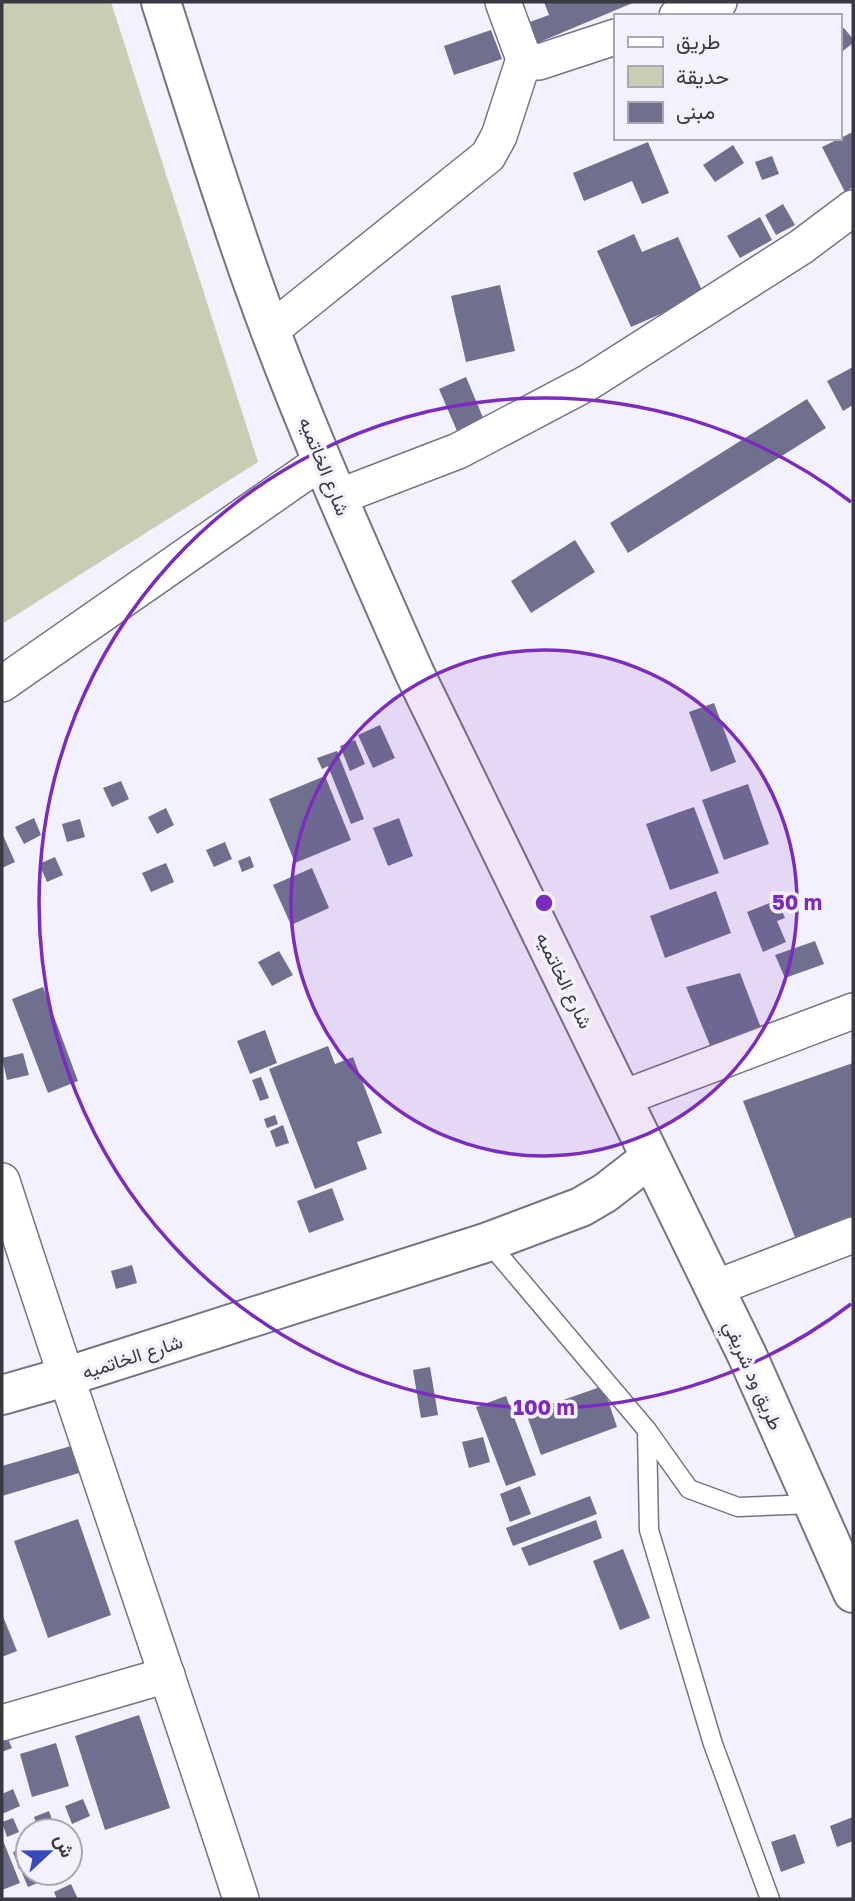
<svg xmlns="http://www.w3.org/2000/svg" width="855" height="1901" viewBox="0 0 855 1901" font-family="'Golos Text',Vazirmatn,sans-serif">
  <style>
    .green { fill: #c7ceb3 }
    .building { fill: #6e708e }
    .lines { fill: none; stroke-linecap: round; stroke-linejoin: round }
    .service-casing { stroke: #777386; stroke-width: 21 }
    .minor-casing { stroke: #777386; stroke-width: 38 }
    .tertiary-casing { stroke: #777386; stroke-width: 42 }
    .primary-casing { stroke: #777386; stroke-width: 42 }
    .service { stroke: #fff; stroke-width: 18 }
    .minor { stroke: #fff; stroke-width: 35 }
    .tertiary { stroke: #fff; stroke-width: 38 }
    .primary { stroke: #fff; stroke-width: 38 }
    .ring { fill: none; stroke: #7b2cbf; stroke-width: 3.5 }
    .labels { text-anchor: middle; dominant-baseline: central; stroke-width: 7; stroke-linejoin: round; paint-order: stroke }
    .street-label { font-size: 19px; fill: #3a3841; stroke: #f3f1fd }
    .centre { fill: #7b2cbf; stroke: #f3f1fd; stroke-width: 3.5 }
    .ring-label { font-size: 21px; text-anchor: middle; font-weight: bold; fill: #7b2cbf; stroke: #f3f1fd; stroke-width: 7; stroke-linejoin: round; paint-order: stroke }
  </style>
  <rect width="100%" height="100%" fill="#f3f1fd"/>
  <polygon class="green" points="2,2 111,2 258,462 2,624"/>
  <g class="building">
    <polygon points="544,2 635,2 535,44 527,23 549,15"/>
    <polygon points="844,28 853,39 853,43 839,54 839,32"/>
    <polygon points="491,30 502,59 454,75 444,46"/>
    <polygon points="853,132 853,187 845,192 822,147"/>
    <polygon points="648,142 669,193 642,204 632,181 584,201 573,173"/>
    <polygon points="733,145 744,163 715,182 703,165"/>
    <polygon points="772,156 779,174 762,180 755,162"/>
    <polygon points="783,204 795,225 776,235 765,215"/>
    <polygon points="760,217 772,240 740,258 727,236"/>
    <polygon points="634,234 642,252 678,237 704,295 631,327 597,251"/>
    <polygon points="500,285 515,351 466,362 451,296"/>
    <polygon points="853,367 853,405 843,411 827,381"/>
    <polygon points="466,377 484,420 457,431 439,389"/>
    <polygon points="807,399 826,428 628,553 610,523"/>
    <polygon points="575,540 595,572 531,613 511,581"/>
    <polygon points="714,703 736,762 711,772 689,712"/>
    <polygon points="380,725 395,758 373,768 358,735"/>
    <polygon points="355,740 365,764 350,771 340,746"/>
    <polygon points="337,751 364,819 351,824 328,766 322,769 317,758"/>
    <polygon points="325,776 351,840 295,863 269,799"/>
    <polygon points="121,781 129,799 112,807 103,788"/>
    <polygon points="748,784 769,844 724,860 702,800"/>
    <polygon points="694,807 719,873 670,890 646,824"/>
    <polygon points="166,808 174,825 157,834 148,817"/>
    <polygon points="34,818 41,835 24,844 15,827"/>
    <polygon points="399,818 413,856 388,866 373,828"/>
    <polygon points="80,819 85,837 67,842 62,824"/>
    <polygon points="2,833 15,862 2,868"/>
    <polygon points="225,842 232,859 214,867 206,850"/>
    <polygon points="250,856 254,867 242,872 238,861"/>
    <polygon points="55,857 63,875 47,882 39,864"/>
    <polygon points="166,863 174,882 151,892 142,873"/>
    <polygon points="312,868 329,908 291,925 273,885"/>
    <polygon points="716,891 731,933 665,958 650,916"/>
    <polygon points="777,900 785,918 777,921 786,942 763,952 747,912"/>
    <polygon points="815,941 824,964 785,978 775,955"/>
    <polygon points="279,951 293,975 272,986 258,962"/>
    <polygon points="740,973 764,1036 714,1055 686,987"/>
    <polygon points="43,987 78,1081 48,1093 12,999"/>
    <polygon points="265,1030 277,1063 250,1074 237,1041"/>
    <polygon points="328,1046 335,1064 353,1057 382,1133 357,1142 367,1169 315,1189 269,1069"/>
    <polygon points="23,1053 29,1075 7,1080 2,1058"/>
    <polygon points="853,1063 853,1216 796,1240 743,1101"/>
    <polygon points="261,1077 269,1098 260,1101 252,1080"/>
    <polygon points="275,1115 278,1124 267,1128 264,1119"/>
    <polygon points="283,1125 289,1143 276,1147 270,1131"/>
    <polygon points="332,1188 344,1220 309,1233 297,1201"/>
    <polygon points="132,1265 137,1283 116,1289 111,1271"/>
    <polygon points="430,1367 438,1415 421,1418 413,1370"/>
    <polygon points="603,1386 617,1427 541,1455 526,1413"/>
    <polygon points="506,1396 536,1475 506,1486 476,1407"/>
    <polygon points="483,1437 490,1462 469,1468 462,1442"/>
    <polygon points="71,1446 79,1473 2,1496 2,1466"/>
    <polygon points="520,1486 531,1514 510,1522 500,1494"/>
    <polygon points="590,1496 597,1514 513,1546 506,1528"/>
    <polygon points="78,1519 111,1615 48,1638 14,1541"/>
    <polygon points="596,1520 602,1538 529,1566 521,1548"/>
    <polygon points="623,1549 650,1618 620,1630 593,1561"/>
    <polygon points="2,1614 17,1651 2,1657"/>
    <polygon points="139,1715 170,1808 105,1830 75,1736"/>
    <polygon points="6,1735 12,1748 2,1752 2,1737"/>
    <polygon points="56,1743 69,1786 32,1797 20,1754"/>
    <polygon points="13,1789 20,1806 2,1814 2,1794"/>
    <polygon points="83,1799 90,1816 72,1824 65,1806"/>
    <polygon points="49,1811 55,1828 39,1831 34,1817"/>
    <polygon points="853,1817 853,1841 837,1847 830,1826"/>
    <polygon points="13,1818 19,1832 7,1837 2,1822"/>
    <polygon points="795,1834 805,1863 781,1872 771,1842"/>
    <polygon points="2,1838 20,1883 2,1890"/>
    <polygon points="28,1846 28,1866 19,1869 13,1852"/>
    <polygon points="28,1870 28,1873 45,1873 47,1879 28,1887 22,1873"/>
    <polygon points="71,1884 78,1899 57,1899 54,1892"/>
  </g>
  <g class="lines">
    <defs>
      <g id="service">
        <polyline points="488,1242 647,1430 689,1489 738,1507 812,1504"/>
        <polyline points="647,1430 649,1530 713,1744 770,1899"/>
      </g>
      <g id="minor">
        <polyline points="677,16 719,2"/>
        <polyline points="524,59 539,62 615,37"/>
        <polyline points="271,330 488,156 499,136 524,59 503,2"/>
        <polyline points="338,497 458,451 589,382 801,247 853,208"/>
        <polyline points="2,684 322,461"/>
        <polyline points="623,1098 853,1011"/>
        <path d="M2 1181C79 1421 163 1659 241 1899"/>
        <polyline points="715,1288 853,1235"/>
        <polyline points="2,1723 167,1675"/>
      </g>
      <polyline id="tertiary" points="2,1395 65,1377 488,1242 581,1207 605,1193 650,1158"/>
      <path id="primary" d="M161 2C191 96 220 190 253 283 300 416 358 545 415 674L747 1355 853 1593"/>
    </defs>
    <use href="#service" class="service-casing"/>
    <use href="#minor" class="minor-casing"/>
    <use href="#tertiary" class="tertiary-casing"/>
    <use href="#primary" class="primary-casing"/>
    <use href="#service" class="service"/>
    <use href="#minor" class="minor"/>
    <use href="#tertiary" class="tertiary"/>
    <use href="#primary" class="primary"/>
  </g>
  <circle cx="544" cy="903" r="253" fill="#7b2cbf" fill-opacity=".12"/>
  <g class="ring">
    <circle cx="544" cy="903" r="253"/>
    <path d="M851 1304A505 505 0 1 1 851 502"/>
  </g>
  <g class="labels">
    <g class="street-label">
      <text transform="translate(325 466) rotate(68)">شارع الخاتميه</text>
      <text transform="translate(565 980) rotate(64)">شارع الخاتميه</text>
      <text transform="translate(132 1356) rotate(-18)">شارع الخاتميه</text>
      <text transform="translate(754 1375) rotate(66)">طريق ود شريفي</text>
    </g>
  </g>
  <circle cx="544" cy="903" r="10" class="centre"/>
  <g class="ring-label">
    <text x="797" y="910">50 m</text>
    <text x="544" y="1415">100 m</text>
  </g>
  <rect width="855" height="1901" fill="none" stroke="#3a3841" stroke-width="7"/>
  <rect x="614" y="14" width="228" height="126" fill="#f3f1fd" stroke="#a9a7b2" stroke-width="2"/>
  <rect x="628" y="37" width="35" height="10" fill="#ffffff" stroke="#a9a7b2" stroke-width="2"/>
  <text x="676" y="49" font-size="21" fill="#3a3841">طريق</text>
  <rect x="628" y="66" width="35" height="21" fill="#c7ceb3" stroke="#a9a7b2" stroke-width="2"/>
  <text x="676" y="84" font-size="21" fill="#3a3841">حديقة</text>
  <rect x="628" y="102" width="35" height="21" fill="#6e708e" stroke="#a9a7b2" stroke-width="2"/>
  <text x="676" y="119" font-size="21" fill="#3a3841">مبنى</text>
  <g transform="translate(49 1852) rotate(68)"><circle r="33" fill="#f3f1fd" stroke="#a9a7b2" stroke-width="2"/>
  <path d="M0-5L12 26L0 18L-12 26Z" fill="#3849bc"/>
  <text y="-10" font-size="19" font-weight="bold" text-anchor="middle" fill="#3a3841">ش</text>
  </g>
</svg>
